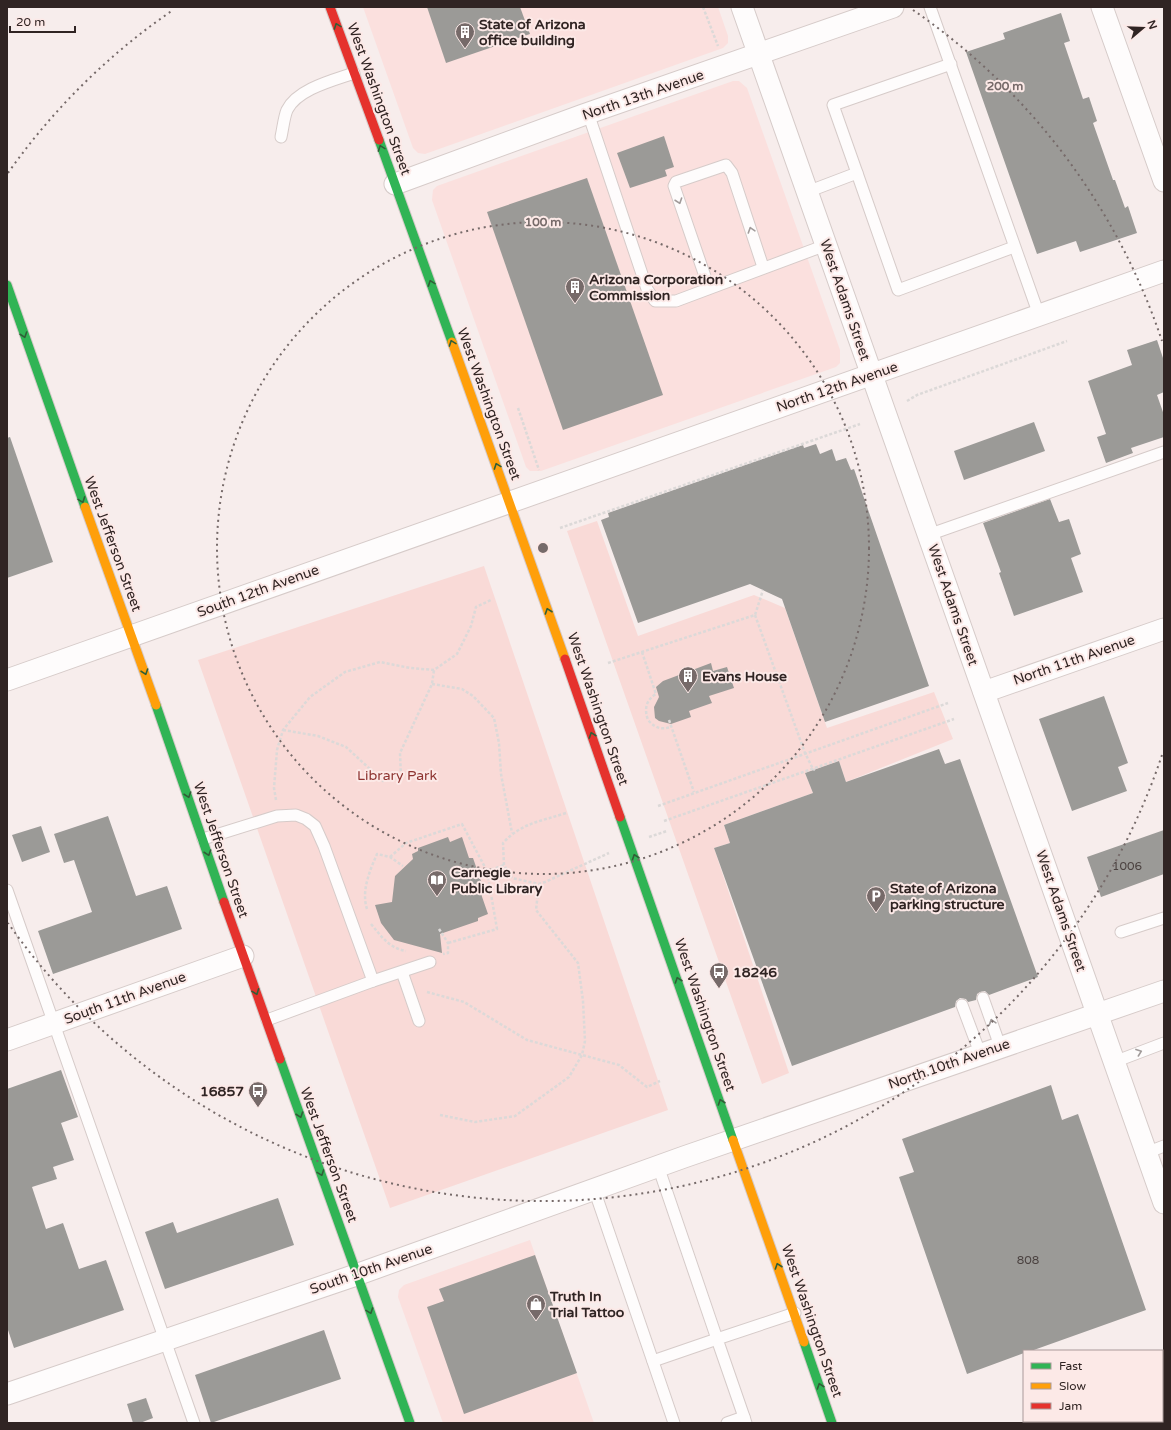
<svg xmlns="http://www.w3.org/2000/svg" width="1171" height="1430" viewBox="0 0 1171 1430" font-family="'Varela Round',sans-serif">
  <style>
    .built { fill: #fbe0de }
    .green { fill: #f9dad7 }
    .building { fill: #9b9a97 }
    .lines { fill: none; stroke-linecap: round; stroke-linejoin: round }
    .lane-casing { stroke: #d6cbc9; stroke-width: 13 }
    .street-casing { stroke: #d6cbc9; stroke-width: 23 }
    .fast-casing { stroke: #d6cbc9; stroke-width: 11 }
    .slow-casing { stroke: #d6cbc9; stroke-width: 11 }
    .jam-casing { stroke: #d6cbc9; stroke-width: 11 }
    .path { stroke: #dcd9d8; stroke-width: 2.5; stroke-dasharray: 3 2; stroke-linecap: butt }
    .lane { stroke: #fefcfc; stroke-width: 11 }
    .street { stroke: #fefcfc; stroke-width: 21 }
    .fast { stroke: #30b455; stroke-width: 9 }
    .slow { stroke: #ff9f0a; stroke-width: 9 }
    .jam { stroke: #e5322d; stroke-width: 9 }
    .oneway { stroke: #305e37 }
    .oneway2 { stroke: #a19b9a }
    .ring { fill: none; stroke: #766a69; stroke-width: 2; stroke-dasharray: 2 4 }
    .labels { text-anchor: middle; dominant-baseline: central; stroke-width: 4; stroke-linejoin: round; paint-order: stroke }
    .number-label { font-size: 12px; fill: #4b4240 }
    .poi-label { font-size: 14px; font-weight: bold; fill: #302423; stroke: #fce9e7; text-anchor: start }
    .street-label { font-size: 14px; fill: #302423; stroke: #fce9e7 }
    .park-label { font-size: 14px; fill: #8e3431; stroke: #fce9e7 }
    .centre { fill: #766a69; stroke: #fce9e7; stroke-width: 2 }
    .ring-label { font-size: 12px; text-anchor: middle; font-weight: bold; fill: #766a69; stroke: #fce9e7; stroke-width: 4; stroke-linejoin: round; paint-order: stroke }
  </style>
  <rect width="100%" height="100%" fill="#f7edec"/>
  <g class="built">
    <polygon points="363,7 718,7 728,36 728,43 723,48 425,154 418,153 413,148"/>
    <polygon points="733,81 739,81 747,88 840,350 840,363 836,367 541,471 530,471 526,467 432,200 433,190 437,186"/>
    <polygon points="530,1240 594,1423 443,1423 398,1297 399,1290 404,1285"/>
  </g>
  <g class="green">
    <polygon points="597,521 638,636 754,595 785,608 827,728 934,692 953,739 846,782 839,761 805,773 813,793 724,825 730,843 714,848 789,1073 762,1084 567,531"/>
    <polygon points="484,566 668,1110 390,1208 198,660"/>
  </g>
  <g class="building">
    <polygon points="427,7 520,7 530,34 446,63"/>
    <polygon points="1061,13 1070,41 1064,43 1083,99 1089,97 1097,121 1093,123 1113,180 1115,180 1125,208 1128,206 1137,233 1080,252 1076,241 1037,254 966,52 1005,39 1003,33"/>
    <polygon points="664,136 674,167 665,170 667,176 630,188 617,153"/>
    <polygon points="587,178 663,395 563,430 487,212"/>
    <polygon points="1157,340 1164,361 1164,392 1157,395 1164,415 1164,437 1131,448 1133,453 1106,463 1097,437 1106,434 1088,381 1132,365 1127,350"/>
    <polygon points="1034,422 1045,451 964,480 954,451"/>
    <polygon points="10,437 53,562 7,578 7,438"/>
    <polygon points="816,444 820,454 832,449 836,461 846,458 851,470 854,469 929,686 825,722 782,599 750,584 638,623 601,520 609,517 608,513 803,445 804,448"/>
    <polygon points="1050,499 1059,522 1069,519 1081,554 1071,558 1083,592 1014,616 999,573 1001,572 983,523"/>
    <polygon points="711,663 713,671 727,667 734,688 709,696 712,703 689,711 691,717 671,724 659,721 655,718 654,707 659,697 656,687 663,681"/>
    <polygon points="1104,696 1128,763 1118,767 1127,791 1072,811 1039,719"/>
    <polygon points="939,749 945,764 960,759 1038,977 989,995 985,991 980,992 977,994 976,1000 968,1002 966,999 960,998 956,1001 955,1007 792,1066 714,848 730,843 724,825 813,793 805,773 839,761 846,782"/>
    <polygon points="108,816 136,896 167,886 182,929 53,974 38,931 92,912 74,860 64,863 54,834"/>
    <polygon points="41,826 50,852 22,862 12,835"/>
    <polygon points="1164,830 1164,874 1101,897 1087,857"/>
    <polygon points="448,837 450,842 462,837 469,858 473,858 484,890 480,891 488,914 478,918 478,921 440,934 442,953 394,940 381,923 375,905 392,902 395,876 413,859 412,854 418,851 418,848"/>
    <polygon points="61,1070 78,1117 61,1123 74,1160 53,1167 57,1179 32,1187 46,1229 63,1223 79,1269 106,1260 124,1310 14,1348 7,1327 7,1089"/>
    <polygon points="1051,1085 1062,1120 1078,1114 1146,1310 1031,1351 1024,1351 1024,1353 967,1374 899,1177 914,1172 902,1139"/>
    <polygon points="278,1198 294,1245 165,1289 145,1232 173,1222 177,1233"/>
    <polygon points="535,1255 577,1373 464,1414 427,1307 444,1301 439,1289"/>
    <polygon points="324,1330 341,1379 211,1423 195,1375"/>
    <polygon points="146,1398 153,1418 140,1423 133,1423 127,1404"/>
  </g>
  <g class="lines">
    <defs>
      <g id="lane">
        <polyline points="930,7 1039,315"/>
        <polyline points="588,113 647,289 655,301 676,301 826,245"/>
        <path d="M281 137C283 128 284 117 287 110 297 89 334 80 354 73"/>
        <polyline points="857,173 833,105 951,64"/>
        <polyline points="807,192 857,173 898,290 1014,247"/>
        <polyline points="709,288 674,186 676,182 726,165 732,173 763,267"/>
        <polyline points="928,535 1164,452"/>
        <polyline points="203,839 277,816 296,815 306,819 315,826 324,846 373,981 267,1020"/>
        <polyline points="7,890 194,1423"/>
        <polyline points="1121,932 1164,918"/>
        <polyline points="402,972 419,1021"/>
        <polyline points="373,981 430,962"/>
        <polyline points="983,998 1000,1046"/>
        <polyline points="962,1005 980,1053"/>
        <polyline points="1114,1062 1164,1043"/>
        <polyline points="1146,1153 1164,1146"/>
        <polyline points="594,1189 674,1423"/>
        <polyline points="653,1361 717,1339 658,1166"/>
        <polyline points="744,1417 717,1339 795,1313"/>
        <polyline points="727,1423 744,1417 746,1423"/>
      </g>
      <g id="street">
        <polyline points="742,7 1164,1203"/>
        <polyline points="1102,7 1164,181"/>
        <polyline points="395,184 583,115 893,7"/>
        <polyline points="7,680 1164,271"/>
        <polyline points="984,692 1164,629"/>
        <polyline points="7,1040 243,956"/>
        <polyline points="7,1394 356,1275 684,1157 1164,991"/>
      </g>
      <g id="fast">
        <polyline points="379,140 452,342"/>
        <polyline points="7,285 85,507"/>
        <polyline points="156,705 224,902"/>
        <polyline points="620,817 733,1140"/>
        <polyline points="280,1059 410,1423"/>
        <polyline points="804,1342 832,1423"/>
      </g>
      <g id="slow">
        <polyline points="452,342 565,659"/>
        <polyline points="85,507 156,705"/>
        <polyline points="733,1140 804,1342"/>
      </g>
      <g id="jam">
        <polyline points="330,7 379,140"/>
        <polyline points="565,659 620,817"/>
        <polyline points="224,902 280,1059"/>
      </g>
    </defs>
    <use href="#lane" class="lane-casing"/>
    <use href="#street" class="street-casing"/>
    <use href="#fast" class="fast-casing"/>
    <use href="#slow" class="slow-casing"/>
    <use href="#jam" class="jam-casing"/>
    <g class="path">
      <polyline points="703,7 718,46"/>
      <polyline points="907,401 917,395 1067,341"/>
      <polyline points="518,408 539,470"/>
      <polyline points="560,528 860,424"/>
      <polyline points="755,615 805,753 813,769 815,770"/>
      <path d="M642 652 656 694C646 700 644 709 648 720 655 728 661 730 671 727"/>
      <polyline points="608,663 755,615 763,590"/>
      <polyline points="432,684 462,689 473,696 494,718 499,743 501,774 512,833"/>
      <polyline points="669,720 694,792"/>
      <polyline points="283,730 318,736 346,747 383,781 401,777 400,753 432,684 434,670"/>
      <polyline points="276,800 274,788 277,750 283,730 310,697 345,672 380,662 410,668 434,670 457,654 471,626 476,607 491,600"/>
      <polyline points="658,806 948,703"/>
      <path d="M566 813C542 821 521 823 503 843L504 865 512 878 539 884 545 882 609 853"/>
      <polyline points="664,821 954,719"/>
      <polyline points="649,837 667,831"/>
      <polyline points="390,857 406,843 462,824 487,871 497,929 448,943"/>
      <polyline points="477,875 504,865"/>
      <path d="M367 909C361 891 370 870 377 854L390 857 403 866"/>
      <path d="M371 924C382 937 389 948 406 951"/>
      <polyline points="439,929 448,943 448,953 443,954"/>
      <polyline points="427,992 464,1002 527,1040 619,1065 647,1087 660,1081"/>
      <polyline points="440,1115 475,1122 515,1116 569,1077 582,1055 585,1041 583,1001 578,963 536,910 539,884"/>
    </g>
    <use href="#lane" class="lane"/>
    <use href="#street" class="street"/>
    <use href="#fast" class="fast"/>
    <use href="#slow" class="slow"/>
    <use href="#jam" class="jam"/>
  </g>
  <defs><path id="oneway-chevron" d="M-2-3.5L2.5 0L-2 3.5" fill="none" stroke-width="1.6" stroke-linecap="round" stroke-linejoin="round"/></defs>
  <g class="oneway">
    <use href="#oneway-chevron" transform="translate(337 26) rotate(-110)"/>
    <use href="#oneway-chevron" transform="translate(381 148) rotate(-110)"/>
    <use href="#oneway-chevron" transform="translate(431 283) rotate(-110)"/>
    <use href="#oneway-chevron" transform="translate(24 335) rotate(71)"/>
    <use href="#oneway-chevron" transform="translate(452 343) rotate(-110)"/>
    <use href="#oneway-chevron" transform="translate(497 466) rotate(-110)"/>
    <use href="#oneway-chevron" transform="translate(82 500) rotate(70)"/>
    <use href="#oneway-chevron" transform="translate(548 611) rotate(-109)"/>
    <use href="#oneway-chevron" transform="translate(145 672) rotate(71)"/>
    <use href="#oneway-chevron" transform="translate(592 735) rotate(-109)"/>
    <use href="#oneway-chevron" transform="translate(188 795) rotate(71)"/>
    <use href="#oneway-chevron" transform="translate(208 853) rotate(71)"/>
    <use href="#oneway-chevron" transform="translate(635 857) rotate(-109)"/>
    <use href="#oneway-chevron" transform="translate(678 980) rotate(-109)"/>
    <use href="#oneway-chevron" transform="translate(256 992) rotate(69)"/>
    <use href="#oneway-chevron" transform="translate(721 1102) rotate(-109)"/>
    <use href="#oneway-chevron" transform="translate(300 1115) rotate(71)"/>
    <use href="#oneway-chevron" transform="translate(321 1173) rotate(70)"/>
    <use href="#oneway-chevron" transform="translate(778 1266) rotate(-109)"/>
    <use href="#oneway-chevron" transform="translate(370 1311) rotate(70)"/>
    <use href="#oneway-chevron" transform="translate(820 1386) rotate(-109)"/>
  </g>
  <g class="oneway2">
    <use href="#oneway-chevron" transform="translate(679 201) rotate(71)"/>
    <use href="#oneway-chevron" transform="translate(751 230) rotate(-108)"/>
    <use href="#oneway-chevron" transform="translate(992 1022) rotate(-108)"/>
    <use href="#oneway-chevron" transform="translate(1139 1052) rotate(-20)"/>
  </g>
  <g class="ring">
    <circle cx="543" cy="548" r="326"/>
    <path d="M1162 755A653 653 0 0 1 8 923M8 173A653 653 0 0 1 173 10M913 10A653 653 0 0 1 1162 341"/>
  </g>
  <defs>
    <symbol id="building-pin" viewBox="-11 -11 22 30"><path d="M0 17L-7.5 6A9.5 9.5 0 1 1 7.5 6Z" fill="#766a69" stroke="#fce9e7"/><path d="M-4-6H4V6H1V3H-1V6H-4ZM-2.5-4.3h1.7v1.8h-1.7ZM.8-4.3h1.7v1.8H.8ZM-2.5-1h1.7V.8h-1.7ZM.8-1h1.7V.8H.8Z" fill="#fff"/></symbol>
    <symbol id="library-pin" viewBox="-11 -11 22 30"><path d="M0 17L-7.5 6A9.5 9.5 0 1 1 7.5 6Z" fill="#766a69" stroke="#fce9e7"/><path d="M-6-4Q-3-5.5-.7-3.5V5Q-3 3-6 4ZM6-4Q3-5.5 .7-3.5V5Q3 3 6 4Z" fill="#fff"/></symbol>
    <symbol id="parking-pin" viewBox="-11 -11 22 30"><path d="M0 17L-7.5 6A9.5 9.5 0 1 1 7.5 6Z" fill="#766a69" stroke="#fce9e7"/><path d="M-3.5-5.5H1a3.5 3.5 0 0 1 0 7H-1V5.5H-3.5ZM-1-3.4V-.6H.8a1.4 1.4 0 0 0 0-2.8Z" fill="#fff"/></symbol>
    <symbol id="bus-pin" viewBox="-11 -11 22 30"><path d="M0 17L-7.5 6A9.5 9.5 0 1 1 7.5 6Z" fill="#766a69" stroke="#fce9e7"/><path d="M-5-6H5V4H4V6H2V4H-2V6H-4V4H-5ZM-3.5-4V0h7V-4ZM-3.5 1.2v1.5H-2V1.2ZM2 1.2v1.5H3.5V1.2Z" fill="#fff"/></symbol>
    <symbol id="shop-pin" viewBox="-11 -11 22 30"><path d="M0 17L-7.5 6A9.5 9.5 0 1 1 7.5 6Z" fill="#766a69" stroke="#fce9e7"/><path d="M-5-2.5h2.3a2.7 3.5 0 0 1 5.4 0H5L5.5 6h-11ZM-1.5-2.5h3a1.5 2.3 0 0 0-3 0Z" fill="#fff"/></symbol>
  </defs>
  <g fill-rule="evenodd">
    <use href="#building-pin" x="454" y="21" width="22" height="30"/>
    <use href="#building-pin" x="564" y="276" width="22" height="30"/>
    <use href="#building-pin" x="677" y="665" width="22" height="30"/>
    <use href="#library-pin" x="426" y="869" width="22" height="30"/>
    <use href="#parking-pin" x="865" y="885" width="22" height="30"/>
    <use href="#bus-pin" x="708" y="961" width="22" height="30"/>
    <use href="#bus-pin" x="247" y="1080" width="22" height="30"/>
    <use href="#shop-pin" x="525" y="1293" width="22" height="30"/>
  </g>
  <g class="labels">
    <g class="number-label">
      <text x="1127" y="866">1006</text>
      <text x="1028" y="1260">808</text>
    </g>
    <g class="poi-label">
      <text x="479" y="24">State of Arizona<tspan x="479" dy="16">office building</tspan></text>
      <text x="589" y="279">Arizona Corporation<tspan x="589" dy="16">Commission</tspan></text>
      <text x="702" y="676">Evans House</text>
      <text x="451" y="872">Carnegie<tspan x="451" dy="16">Public Library</tspan></text>
      <text x="890" y="888">State of Arizona<tspan x="890" dy="16">parking structure</tspan></text>
      <text x="733" y="972">18246</text>
      <text x="244" y="1091" text-anchor="end">16857</text>
      <text x="550" y="1296">Truth In<tspan x="550" dy="16">Trial Tattoo</tspan></text>
    </g>
    <g class="street-label">
      <text transform="translate(643 95) rotate(-19)">North 13th Avenue</text>
      <text transform="translate(379 99) rotate(70)">West Washington Street</text>
      <text transform="translate(845 300) rotate(71)">West Adams Street</text>
      <text transform="translate(837 387) rotate(-19)">North 12th Avenue</text>
      <text transform="translate(489 404) rotate(70)">West Washington Street</text>
      <text transform="translate(113 544) rotate(70)">West Jefferson Street</text>
      <text transform="translate(258 591) rotate(-20)">South 12th Avenue</text>
      <text transform="translate(953 605) rotate(71)">West Adams Street</text>
      <text transform="translate(1074 660) rotate(-19)">North 11th Avenue</text>
      <text transform="translate(598 709) rotate(71)">West Washington Street</text>
      <text transform="translate(221 850) rotate(71)">West Jefferson Street</text>
      <text transform="translate(1061 911) rotate(71)">West Adams Street</text>
      <text transform="translate(125 998) rotate(-20)">South 11th Avenue</text>
      <text transform="translate(705 1015) rotate(71)">West Washington Street</text>
      <text transform="translate(949 1064) rotate(-19)">North 10th Avenue</text>
      <text transform="translate(329 1155) rotate(70)">West Jefferson Street</text>
      <text transform="translate(371 1269) rotate(-19)">South 10th Avenue</text>
      <text transform="translate(812 1321) rotate(71)">West Washington Street</text>
    </g>
    <g class="park-label">
      <text x="397" y="775">Library Park</text>
    </g>
  </g>
  <circle cx="543" cy="548" r="6" class="centre"/>
  <g class="ring-label">
    <text x="1005" y="90">200 m</text>
    <text x="543" y="226">100 m</text>
  </g>
  <rect width="1171" height="1430" fill="none" stroke="#302423" stroke-width="16"/>
  <rect x="1023" y="1350" width="140" height="72" fill="#fce9e7" stroke="#aa9a99"/>
  <rect x="1031" y="1363" width="20" height="6" fill="#30b455" stroke="#aa9a99"/>
  <text x="1059" y="1370" font-size="12" fill="#302423">Fast</text>
  <rect x="1031" y="1383" width="20" height="6" fill="#ff9f0a" stroke="#aa9a99"/>
  <text x="1059" y="1390" font-size="12" fill="#302423">Slow</text>
  <rect x="1031" y="1403" width="20" height="6" fill="#e5322d" stroke="#aa9a99"/>
  <text x="1059" y="1410" font-size="12" fill="#302423">Jam</text>
  <g transform="translate(1143 28) rotate(71)" stroke="#fce9e7" stroke-width="3" paint-order="stroke">
  <path d="M0-3L7 15L0 10L-7 15Z" fill="#302423"/>
  <text y="-6" font-size="11" font-weight="bold" text-anchor="middle" fill="#302423">N</text>
  </g>
  <path d="M10 26v6h65v-6" fill="none" stroke="#302423" stroke-width="2"/>
  <text x="16" y="26" font-size="12" fill="#302423" stroke="#fce9e7" stroke-width="3" paint-order="stroke">20 m</text>
</svg>
